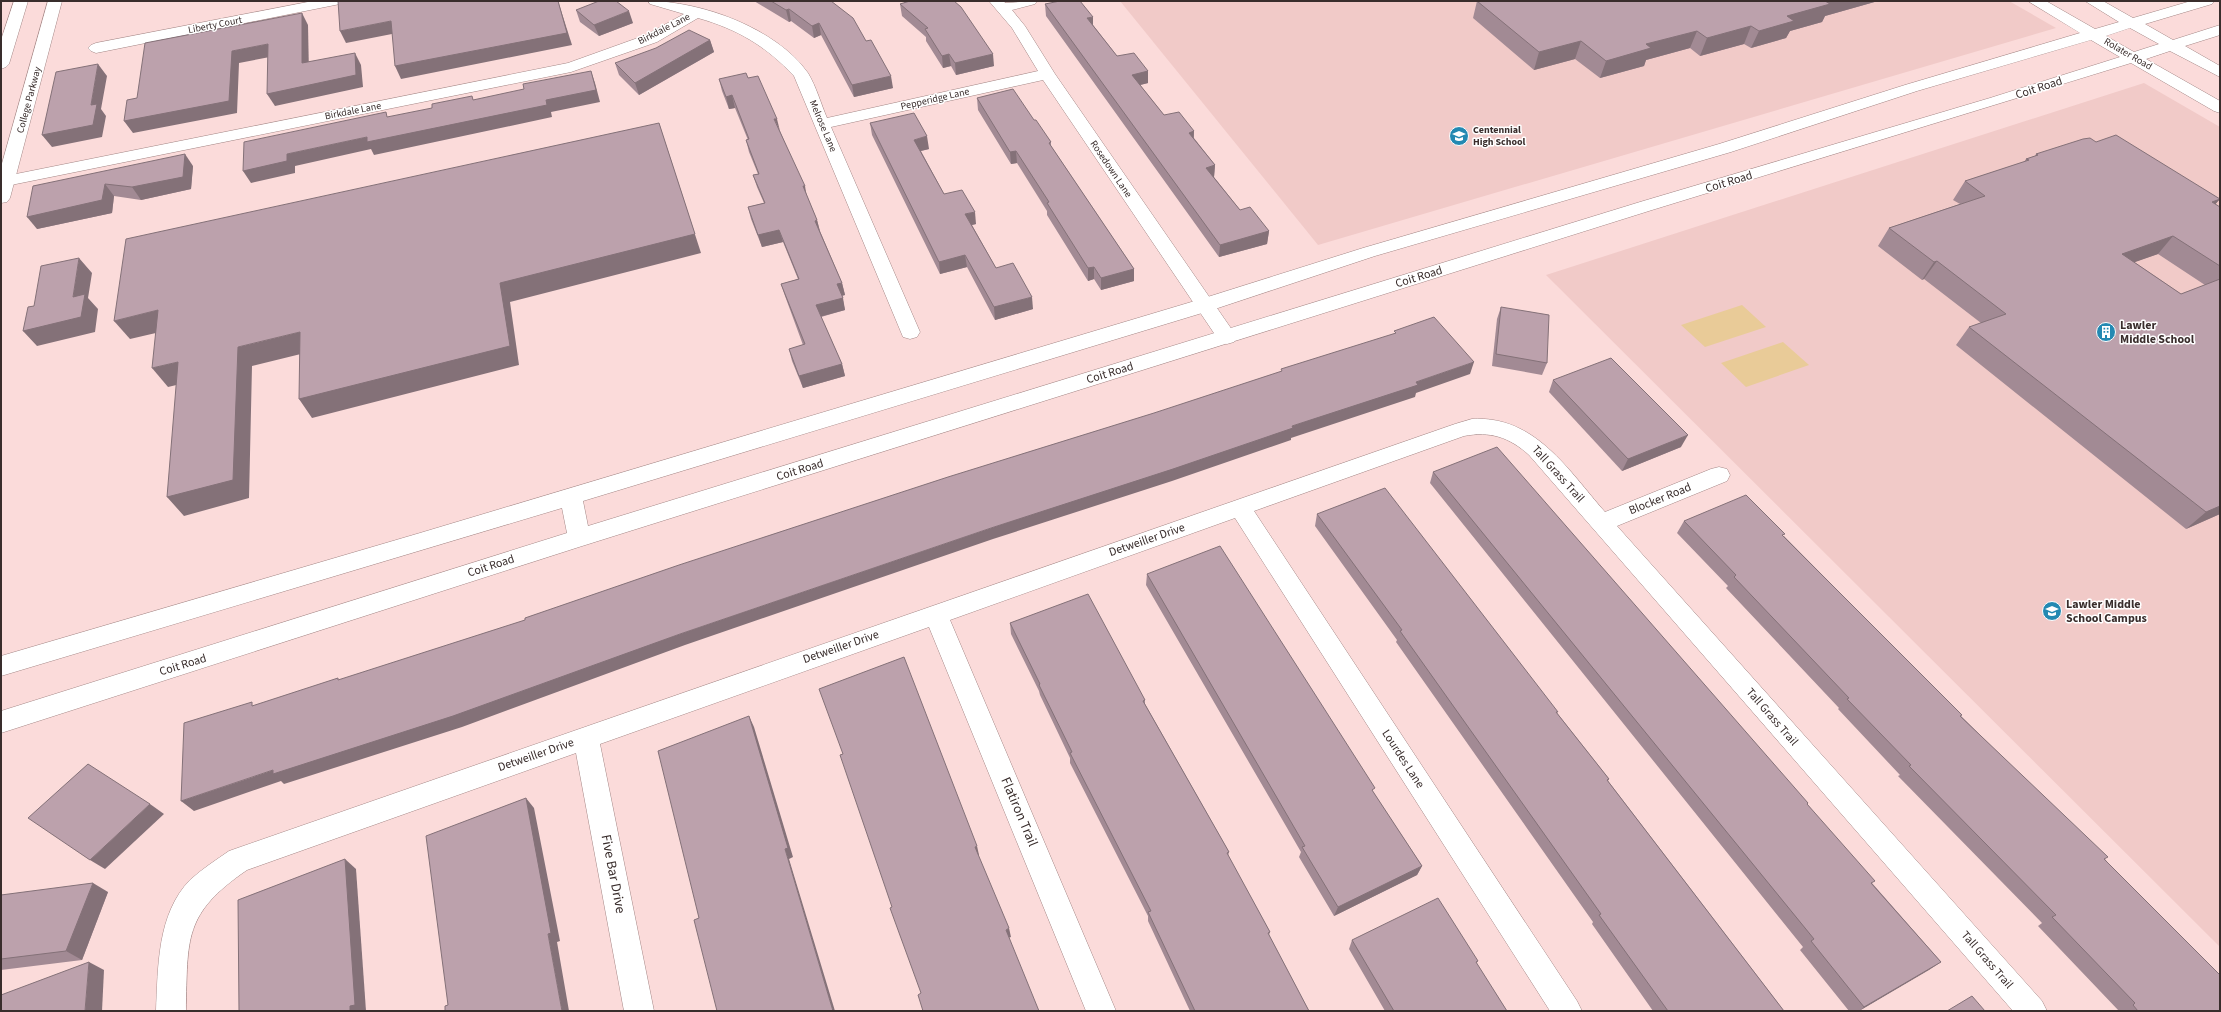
<svg xmlns="http://www.w3.org/2000/svg" width="2221" height="1012" viewBox="0 0 2221 1012" font-family="'Source Sans 3',sans-serif">
  <style>
    .built { fill: #f1cac8 }
    .green { fill: #e9cb98 }
    .lines { fill: none; stroke-linecap: round; stroke-linejoin: round }
    .minor-casing { stroke: #a48786; stroke-width: 1 }
    .secondary-casing { stroke: #a48786; stroke-width: 1 }
    .minor { fill: #fff; fill-rule: evenodd }
    .secondary { fill: #fff; fill-rule: evenodd }
    .wall { fill: #a28a94; fill-rule: evenodd }
    .shaded-wall { fill: #847178 }
    .building { fill: #bca1ac; stroke: #847178 }
    .labels { text-anchor: middle; dominant-baseline: central; stroke-width: 3; stroke-linejoin: round; paint-order: stroke }
    .far-street-label { font-size: 10px; fill: #392d2c; stroke: #fff }
    .far-poi-label { font-size: 10px; font-weight: bold; fill: #392d2c; stroke: #fff; text-anchor: start }
    .street-label { font-size: 12px; fill: #392d2c; stroke: #fff }
    .poi-label { font-size: 12px; font-weight: bold; fill: #392d2c; stroke: #fff; text-anchor: start }
    .near-street-label { font-size: 14px; fill: #392d2c; stroke: #fff }
  </style>
  <rect width="100%" height="100%" fill="#fbdbda"/>
  <g class="built">
    <polygon points="1120,1 2009,1 2056,28 1318,245"/>
    <polygon points="2144,83 2220,127 2220,947 1546,275"/>
  </g>
  <g class="green">
    <polygon points="1742,305 1766,327 1705,347 1681,325"/>
    <polygon points="1783,342 1809,365 1746,387 1721,363"/>
  </g>
  <g class="lines">
    <defs>
      <g id="minor">
        <polygon points="313,1 342,1 340,4 335,5 96,53 91,51 88,48 91,45 96,43"/>
        <path d="M648 1C701 1 776 28 808 73 816 86 821 104 827 118L1038 71 1012 28 989 1H1004L1005 3 1037 1 1035 4 1012 10 1025 26 1055 74 1237 337 1234 342 1227 344 1220 342 1043 80 831 127 920 332 917 337 910 339 903 337 794 76C766 46 737 29 698 18L657 42 571 72 1 187V177L568 63 646 35 684 14 650 4Z"/>
        <path d="M1472 419C1535 415 1568 470 1605 512L1711 469 1719 467 1727 469 1730 475 1727 481 1617 526 2042 1001 2047 1011H2013L1529 455C1509 437 1490 431 1464 436L1254 511 1577 1001 1582 1011H1550L1235 518 950 620 1116 1011H1086L929 627 600 744 654 1011H624L576 753 247 870C183 914 188 938 186 1011H156C158 967 157 914 190 880 202 869 216 860 229 851L1455 424Z"/>
      </g>
      <g id="secondary">
        <polygon points="14,1 28,1 9,64 6,67 1,69 1,40"/>
        <polygon points="48,1 62,1 10,198 7,202 1,203 1,167"/>
        <path d="M2028 1H2046L2095 29 2119 22 2085 1H2103L2133 18 2191 1H2214L2212 4 2145 24 2173 40 2220 25V35L2185 46 2220 66V77L2170 51 2146 59 2220 101V113L2214 111 2131 63 1652 210 579 547 1 733V711L567 533 562 508 1 676V656L420 533 1198 300 1363 248 1719 144 1905 85 2080 33ZM2130 28 2159 44 2134 52 2106 36ZM2091 40 2120 57 1990 98 1640 202 588 526 583 501 1212 310 1375 256 1731 152 1917 91Z"/>
      </g>
    </defs>
    <use href="#minor" class="minor-casing"/>
    <use href="#secondary" class="secondary-casing"/>
    <use href="#minor" class="minor"/>
    <use href="#secondary" class="secondary"/>
  </g>
  <g class="wall">
    <polygon points="754,1 831,1 893,88 854,97 821,35 814,38 791,21 789,22"/>
    <polygon points="904,1 954,1 994,66 956,75 951,66 943,68 926,41 926,37 902,16 900,4 904,3"/>
    <polygon points="1477,1 1878,1 1825,16 1822,22 1790,31 1786,38 1751,48 1744,44 1700,56 1690,48 1646,60 1644,66 1600,78 1575,59 1534,70 1473,18"/>
    <polygon points="1045,4 1093,25 1117,56 1148,71 1148,83 1140,85 1164,115 1194,131 1194,138 1215,165 1214,177 1240,210 1269,231 1267,244 1219,257 1046,16"/>
    <polygon points="576,10 633,23 599,36 580,22"/>
    <polygon points="710,40 714,52 639,95 619,75 615,63"/>
    <polygon points="748,78 780,131 817,220 820,231 842,283 845,295 842,296 845,310 821,317 842,364 845,376 803,388 792,361 789,349 803,345 785,296 781,284 798,279 783,242 762,247 751,219 748,207 764,203 757,187 753,175 758,174 749,152 746,140 748,140 735,108 729,109 722,91 719,79"/>
    <polygon points="977,98 1034,120 1051,142 1051,146 1134,269 1134,281 1101,290 1094,279 1088,281 1047,215 1047,211 1017,163 1011,164 978,110"/>
    <polygon points="870,123 929,149 921,151 944,194 976,224 972,225 996,268 1033,309 995,320 967,267 940,274 872,135"/>
    <path d="M2096 142 2220 199 2215 204 2220 207V514L2186 529 1956 345 1969 327 1981 323 1924 279 1922 280 1878 246 1889 228 1960 204 1953 200 1965 181 2024 162 2026 159 2035 156 2036 154ZM2158 254 2205 285 2181 294 2134 262Z"/>
    <polygon points="193,166 191,189 141,200 114,196 112,213 37,229 33,186"/>
    <polygon points="1501,307 1547,363 1542,375 1492,366 1497,319"/>
    <polygon points="1553,380 1681,447 1622,471 1549,392"/>
    <polygon points="1433,472 1808,803 1807,804 1872,883 1941,962 1859,1011 1849,1011 1800,950 1803,947 1430,483"/>
    <polygon points="1317,514 1557,713 1609,779 1608,781 1784,1011 1653,1011 1592,924 1593,922 1396,642 1397,640 1315,526"/>
    <polygon points="1684,521 1784,536 1961,716 2105,859 2220,1011 2119,1011 2038,926 2042,923 1898,776 1900,775 1838,709 1839,708 1726,588 1728,586 1677,533"/>
    <polygon points="1147,574 1373,792 1422,866 1417,875 1334,916 1299,857 1301,852 1146,585"/>
    <polygon points="1010,623 1145,700 1145,704 1229,852 1228,856 1270,932 1269,935 1309,1011 1190,1011 1148,921 1148,916 1070,763 1070,758 1040,695 1039,691 1011,634"/>
    <polygon points="108,892 82,960 1,970 1,895"/>
    <polygon points="1352,940 1478,961 1476,964 1507,1011 1385,1011 1349,949"/>
  </g>
  <g class="shaded-wall">
    <polygon points="558,1 572,45 401,79 395,66"/>
    <polygon points="1824,1 1878,1 1825,16 1822,22 1790,31 1786,38 1751,48 1759,31 1787,16"/>
    <polygon points="789,9 791,21 789,22 786,10"/>
    <polygon points="629,11 633,23 599,36 594,25"/>
    <polygon points="302,13 308,25 309,75 302,63"/>
    <polygon points="1093,17 1093,28 1087,18"/>
    <polygon points="391,21 397,33 346,43 340,31"/>
    <polygon points="819,23 821,35 814,38 812,26"/>
    <polygon points="1751,26 1744,44 1700,56 1707,38"/>
    <polygon points="1697,31 1690,48 1646,60 1644,66 1600,78 1606,61 1646,44"/>
    <polygon points="710,40 714,52 639,95 635,83"/>
    <polygon points="1581,41 1575,59 1534,70 1539,52"/>
    <polygon points="268,44 275,56 239,63 237,113 133,133 124,121 232,51"/>
    <polygon points="355,53 361,65 363,87 275,106 267,94"/>
    <polygon points="949,54 951,66 943,68 942,56"/>
    <polygon points="993,54 994,66 956,75 955,63"/>
    <polygon points="98,64 107,76 101,109 106,116 102,137 52,147 42,135 91,105"/>
    <polygon points="591,71 595,83 600,102 551,112 552,117 374,155 371,149 295,166 295,173 251,183 243,171 287,154 367,137 546,100"/>
    <polygon points="1148,71 1148,83 1132,87 1132,75"/>
    <polygon points="891,76 893,88 854,97 852,85"/>
    <polygon points="732,95 735,108 729,109 726,97"/>
    <polygon points="774,119 777,119 780,131"/>
    <polygon points="659,123 701,253 510,302 519,365 312,418 299,399 500,283"/>
    <polygon points="1194,131 1193,143 1189,133"/>
    <polygon points="927,136 929,149 916,152 914,140"/>
    <polygon points="1016,151 1017,163 1011,164 1010,152"/>
    <polygon points="185,154 193,166 191,189 141,200 132,187"/>
    <polygon points="1215,165 1214,177 1205,180 1206,168"/>
    <polygon points="105,184 114,196 112,213 37,229 27,217"/>
    <polygon points="803,186 805,186 807,198"/>
    <polygon points="2220,199 2204,217 2212,202"/>
    <polygon points="975,212 976,224 967,226 965,214"/>
    <polygon points="817,220 820,232 815,221"/>
    <polygon points="779,230 783,242 762,247 758,235"/>
    <polygon points="1269,231 1267,244 1219,257 1220,245"/>
    <polygon points="2173,236 2158,254 2107,272 2122,254"/>
    <polygon points="965,255 967,267 940,274 939,262"/>
    <polygon points="79,258 92,273 88,298 98,309 95,332 37,346 23,331 73,297"/>
    <polygon points="1937,261 1924,279 1922,280 1934,262"/>
    <polygon points="1094,267 1094,279 1088,281 1088,268"/>
    <polygon points="1134,269 1134,281 1101,290 1101,278"/>
    <polygon points="842,283 845,295 839,296 837,284"/>
    <polygon points="1032,297 1033,309 995,320 994,307"/>
    <polygon points="843,298 845,310 819,317 816,305"/>
    <polygon points="158,310 173,329 130,339 114,321"/>
    <polygon points="300,332 313,351 252,366 249,498 184,516 167,497 238,347"/>
    <polygon points="178,362 193,381 168,387 152,368"/>
    <polygon points="1474,362 1470,374 1416,393 1415,397 1291,438 1291,440 1172,481 993,539 685,645 462,727 284,784 281,781 194,811 181,801 680,634 991,528 1292,426 1416,382"/>
    <polygon points="842,364 845,376 803,388 799,376"/>
    <polygon points="1688,435 1681,447 1622,471 1628,459"/>
    <polygon points="2220,506 2220,514 2186,529 2206,512"/>
    <polygon points="749,716 754,727 793,857 789,859 835,1011 833,1011 785,849"/>
    <polygon points="526,798 534,808 560,941 557,942 569,1011 562,1011 548,934"/>
    <polygon points="150,804 164,814 105,869 90,860"/>
    <polygon points="977,846 979,855 977,856 975,847"/>
    <polygon points="345,859 356,869 366,1011 350,1011"/>
    <polygon points="1422,866 1417,875 1334,916 1338,907"/>
    <polygon points="93,883 108,892 82,960 66,951"/>
    <polygon points="1009,928 1011,937 1008,938 1006,930"/>
    <polygon points="89,962 104,970 102,1011 85,1011"/>
    <polygon points="1941,962 1929,970 1859,1011 1864,1007"/>
  </g>
  <g class="building">
    <polygon points="338,1 558,1 567,33 395,66 391,21 340,31"/>
    <polygon points="599,1 616,1 629,11 594,25 576,10"/>
    <polygon points="771,1 831,1 853,18 866,41 871,40 891,76 852,85 819,23 812,26 789,9 786,10"/>
    <polygon points="910,1 954,1 961,7 993,54 955,63 949,54 942,56 925,29 928,28 900,4"/>
    <polygon points="1060,1 1080,1 1093,17 1087,18 1117,56 1134,53 1148,71 1132,75 1164,115 1179,112 1194,131 1189,133 1215,165 1206,168 1240,210 1250,207 1269,231 1220,245 1045,4"/>
    <polygon points="1477,1 1825,1 1830,4 1787,16 1794,21 1759,31 1751,26 1707,38 1697,31 1646,44 1651,48 1606,61 1581,41 1539,52"/>
    <polygon points="302,13 302,63 355,53 356,75 267,94 268,44 232,51 229,101 124,121 127,100 137,98 145,43"/>
    <polygon points="689,30 710,40 635,83 615,63 656,48"/>
    <polygon points="98,64 91,105 97,104 93,125 42,135 56,72"/>
    <polygon points="591,71 596,90 546,100 547,105 367,142 367,137 287,154 287,161 243,171 244,142 386,112 387,117 432,108 432,104 472,96 473,100 524,89 523,84"/>
    <polygon points="746,73 748,78 758,76 777,119 774,119 805,186 803,186 817,220 815,221 842,283 837,284 843,298 816,305 842,364 799,376 789,349 805,344 781,284 799,279 779,230 758,235 748,207 765,203 753,175 759,174 746,140 749,139 732,95 726,97 719,79"/>
    <polygon points="1013,89 1034,120 1036,120 1051,142 1049,143 1134,269 1101,278 1094,267 1088,268 1047,203 1049,202 1016,151 1010,152 977,98"/>
    <polygon points="914,113 927,136 914,140 944,194 962,190 975,212 965,214 996,268 1013,263 1032,297 994,307 965,255 939,262 870,123"/>
    <polygon points="659,123 695,234 500,283 510,346 299,399 300,332 238,347 233,480 167,497 178,362 152,368 158,310 114,321 126,239"/>
    <polygon points="2116,135 2220,199 2212,202 2220,207 2220,266 2173,236 2122,254 2181,294 2220,279 2220,506 2206,512 1969,327 2006,314 1937,261 1934,262 1889,228 1985,196 1965,181 2029,160 2026,159 2038,155 2036,154 2083,139 2090,138 2096,142"/>
    <polygon points="185,154 183,177 132,187 105,184 102,200 27,217 33,186"/>
    <polygon points="79,258 73,297 85,294 81,317 23,331 28,307 34,306 41,266"/>
    <polygon points="1501,307 1549,315 1547,363 1496,354"/>
    <polygon points="1434,317 1474,362 1416,382 1418,385 1292,426 1293,428 1173,469 991,528 680,634 453,716 273,774 273,770 181,801 184,723 252,702 252,706 338,678 338,680 525,620 525,618 679,565 948,477 1154,413 1282,371 1281,369 1396,333 1394,331"/>
    <polygon points="1611,358 1688,435 1628,459 1553,380"/>
    <polygon points="1497,447 1808,803 1807,804 1875,881 1871,883 1941,962 1864,1007 1811,941 1814,939 1433,472"/>
    <polygon points="1385,488 1558,712 1556,712 1609,779 1607,780 1784,1011 1668,1011 1599,915 1601,914 1400,631 1402,630 1317,514"/>
    <polygon points="1746,495 1785,534 1782,535 1962,715 1960,716 2108,857 2104,859 2220,975 2220,1011 2138,1011 2133,1005 2135,1003 2052,917 2056,915 1909,766 1911,765 1847,699 1849,698 1734,577 1736,575 1684,521"/>
    <polygon points="1220,546 1375,788 1372,790 1422,866 1338,907 1302,847 1305,846 1147,574"/>
    <polygon points="1088,594 1145,700 1143,701 1229,852 1227,853 1270,932 1268,933 1309,1011 1195,1011 1148,912 1151,911 1070,753 1072,752 1039,685 1040,684 1010,623"/>
    <polygon points="904,657 977,846 975,847 1009,928 1006,930 1039,1011 923,1011 918,995 921,993 890,908 892,907 840,755 843,754 819,689"/>
    <polygon points="749,716 788,848 785,849 833,1011 717,1011 694,920 699,918 658,751"/>
    <polygon points="88,764 150,804 90,860 28,818"/>
    <polygon points="526,798 551,933 548,934 562,1011 445,1011 445,1006 448,1005 426,836"/>
    <polygon points="345,859 355,1005 350,1006 350,1011 239,1011 238,900"/>
    <polygon points="93,883 66,951 1,959 1,895"/>
    <polygon points="1438,898 1478,961 1476,962 1507,1011 1394,1011 1352,940"/>
    <polygon points="89,962 85,1011 1,1011 1,995"/>
    <polygon points="1972,996 1985,1011 1947,1011"/>
  </g>
  <defs>
    <symbol id="school-disc" viewBox="-11 -11 22 22"><circle r="9.5" fill="#2489b2" stroke="#fff"/><path d="M0-5L7-2L0 1L-7-2ZM-4 1L0 2.5L4 1V4Q0 6-4 4Z" fill="#fff"/></symbol>
    <symbol id="building-disc" viewBox="-11 -11 22 22"><circle r="9.5" fill="#2489b2" stroke="#fff"/><path d="M-4-6H4V6H1V3H-1V6H-4ZM-2.5-4.3h1.7v1.8h-1.7ZM.8-4.3h1.7v1.8H.8ZM-2.5-1h1.7V.8h-1.7ZM.8-1h1.7V.8H.8Z" fill="#fff"/></symbol>
  </defs>
  <g fill-rule="evenodd">
    <use href="#school-disc" x="1448" y="125" width="22" height="22"/>
    <use href="#building-disc" x="2095" y="321" width="22" height="22"/>
    <use href="#school-disc" x="2041" y="600" width="22" height="22"/>
  </g>
  <g class="labels">
    <g class="far-street-label">
      <text transform="translate(215 25) rotate(-11)">Liberty Court</text>
      <text transform="translate(664 29) rotate(-27)">Birkdale Lane</text>
      <text transform="translate(2128 54) rotate(30)">Rolater Road</text>
      <text transform="translate(935 99) rotate(-13)">Pepperidge Lane</text>
      <text transform="translate(29 100) rotate(-75)">College Parkway</text>
      <text transform="translate(353 111) rotate(-11)">Birkdale Lane</text>
      <text transform="translate(823 126) rotate(67)">Melrose Lane</text>
      <text transform="translate(1111 169) rotate(56)">Rosedown Lane</text>
    </g>
    <g class="far-poi-label">
      <text x="1473" y="130">Centennial<tspan x="1473" dy="12">High School</tspan></text>
    </g>
    <g class="street-label">
      <text transform="translate(2039 88) rotate(-18)">Coit Road</text>
      <text transform="translate(1729 182) rotate(-17)">Coit Road</text>
      <text transform="translate(1419 277) rotate(-17)">Coit Road</text>
      <text transform="translate(1110 373) rotate(-17)">Coit Road</text>
      <text transform="translate(800 470) rotate(-17)">Coit Road</text>
      <text transform="translate(1558 474) rotate(48)">Tall Grass Trail</text>
      <text transform="translate(1660 499) rotate(-22)">Blocker Road</text>
      <text transform="translate(1147 540) rotate(-19)">Detweiller Drive</text>
      <text transform="translate(491 566) rotate(-18)">Coit Road</text>
      <text transform="translate(841 647) rotate(-19)">Detweiller Drive</text>
      <text transform="translate(183 665) rotate(-17)">Coit Road</text>
      <text transform="translate(1772 717) rotate(49)">Tall Grass Trail</text>
      <text transform="translate(536 755) rotate(-19)">Detweiller Drive</text>
      <text transform="translate(1403 759) rotate(57)">Lourdes Lane</text>
      <text transform="translate(1987 960) rotate(49)">Tall Grass Trail</text>
    </g>
    <g class="poi-label">
      <text x="2120" y="325">Lawler<tspan x="2120" dy="14">Middle School</tspan></text>
      <text x="2066" y="604">Lawler Middle<tspan x="2066" dy="14">School Campus</tspan></text>
    </g>
    <g class="near-street-label">
      <text transform="translate(1019 812) rotate(67)">Flatiron Trail</text>
      <text transform="translate(613 874) rotate(79)">Five Bar Drive</text>
    </g>
  </g>
  <rect width="2221" height="1012" fill="none" stroke="#392d2c" stroke-width="4"/>
</svg>
